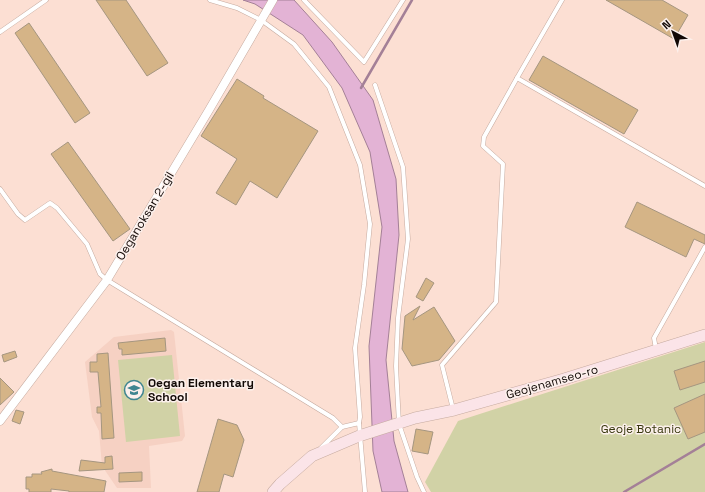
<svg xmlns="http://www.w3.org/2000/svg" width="705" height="492" viewBox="0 0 705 492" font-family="'Space Grotesk',sans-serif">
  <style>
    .built { fill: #f6d1c3 }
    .green { fill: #d1d2a6 }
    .water { fill: #e3b3d5; stroke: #a48097 }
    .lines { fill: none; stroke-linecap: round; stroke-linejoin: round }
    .stream { stroke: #a48097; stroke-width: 2.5 }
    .building { fill: #d5b487; stroke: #a59680 }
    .lane-casing { stroke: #c6aba0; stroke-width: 5 }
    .street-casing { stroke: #c6aba0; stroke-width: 9 }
    .secondary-casing { stroke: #c6aba0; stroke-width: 12 }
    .lane { stroke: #fff; stroke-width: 4 }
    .street { stroke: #fff; stroke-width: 8 }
    .secondary { stroke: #fbe4e8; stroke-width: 11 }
    .labels { text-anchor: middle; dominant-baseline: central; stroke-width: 3; stroke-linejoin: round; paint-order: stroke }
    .street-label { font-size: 12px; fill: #120906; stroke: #fcf0ec }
    .poi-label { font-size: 12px; font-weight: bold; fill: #120906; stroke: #fcf0ec; text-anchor: start }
    .park-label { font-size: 12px; fill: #38380e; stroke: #fcf0ec }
  </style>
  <rect width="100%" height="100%" fill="#fcdfd3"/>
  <polygon class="built" points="171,330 174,332 185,436 182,441 149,446 151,488 117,488 102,466 99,431 92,417 85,362 114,337"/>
  <g class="green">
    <polygon points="705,342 705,492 431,492 425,482 458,421"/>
    <polygon points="172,355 180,436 126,442 118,360"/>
  </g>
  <polygon class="water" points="243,0 294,0 332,42 373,100 396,179 399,235 386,360 394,441 408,492 382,492 373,451 369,346 382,227 370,152 342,88 303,35 255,4"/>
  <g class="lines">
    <g class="stream">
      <polyline points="361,88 412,0"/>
      <polyline points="624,492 705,444"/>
    </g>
  </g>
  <g class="building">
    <polygon points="96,0 126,0 168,63 147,76"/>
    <polygon points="606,0 662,0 688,15 674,39"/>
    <polygon points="29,23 90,113 75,123 15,33"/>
    <polygon points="543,56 638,110 624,134 529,80"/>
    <polygon points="237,79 264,96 263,98 318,131 277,198 250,181 236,205 216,193 237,159 201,136"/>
    <polygon points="68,142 130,229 113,241 51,154"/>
    <polygon points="637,202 705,235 705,244 694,239 686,257 625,227"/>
    <polygon points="426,278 434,283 423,301 416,297"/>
    <polygon points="420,306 413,320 434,307 455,341 439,360 412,366 402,349 405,316"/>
    <polygon points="165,338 166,351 122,355 122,349 119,349 118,343"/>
    <polygon points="15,351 17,357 4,362 2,355"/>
    <polygon points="108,353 114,438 102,439 101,413 97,413 97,407 101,407 98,372 90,372 90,362 97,362 97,354"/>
    <polygon points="705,361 705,382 680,390 674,371"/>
    <polygon points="0,378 14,392 0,405"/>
    <polygon points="705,394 705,432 688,439 674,408"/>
    <polygon points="16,410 24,412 20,424 12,421"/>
    <polygon points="218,419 237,425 244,440 233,477 224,474 219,492 197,492"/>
    <polygon points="416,429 433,432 428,454 412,451"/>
    <polygon points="112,456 113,469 79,471 81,460 105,463 105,457"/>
    <polygon points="52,469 52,471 106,481 104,492 69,492 69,491 51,489 51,492 29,492 29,489 26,489 26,477 32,477 32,474 42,474 41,472"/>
    <polygon points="142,472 142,481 119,482 119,473"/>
  </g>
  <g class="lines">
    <defs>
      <g id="lane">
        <polyline points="210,0 237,8 261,20 294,44 329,87 360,165 370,224 364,285 355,348 360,417 359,423"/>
        <polyline points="304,0 364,62 403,0"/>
        <polyline points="562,0 517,78 705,186"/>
        <polyline points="0,32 46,0"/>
        <polyline points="375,85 403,167 408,239 398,318 396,366 399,424 417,477 424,492"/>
        <polyline points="0,189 18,214 25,220 50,203 57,208 87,244 100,274 107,280 333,418 342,427 359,423 365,492"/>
        <polyline points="656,349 654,338 705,247"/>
        <polyline points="453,409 442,365 496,302 503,164 483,146 484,137 517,78"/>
        <polyline points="321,448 342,427"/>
      </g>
      <polyline id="street" points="0,421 107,280 209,110 273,0"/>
      <polyline id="secondary" points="273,492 280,484 312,456 359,436 415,418 454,410 564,379 705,335"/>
    </defs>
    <use href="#lane" class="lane-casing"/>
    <use href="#street" class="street-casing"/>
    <use href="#secondary" class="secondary-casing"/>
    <use href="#lane" class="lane"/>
    <use href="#street" class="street"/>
    <use href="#secondary" class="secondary"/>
  </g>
  <defs>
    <symbol id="school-ring" viewBox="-11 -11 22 22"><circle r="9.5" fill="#fcf0ec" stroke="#3f8590" stroke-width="1.5"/><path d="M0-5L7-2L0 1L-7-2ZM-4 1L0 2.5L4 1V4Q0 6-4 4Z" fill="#3f8590"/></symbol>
  </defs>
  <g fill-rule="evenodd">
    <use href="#school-ring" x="123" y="379" width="22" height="22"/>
  </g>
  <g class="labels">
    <g class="street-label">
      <text transform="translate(145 216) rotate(-59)">Oeganoksan 2-gil</text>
      <text transform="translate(552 382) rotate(-16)">Geojenamseo-ro</text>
    </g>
    <g class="poi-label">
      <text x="148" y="383">Oegan Elementary<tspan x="148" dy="14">School</tspan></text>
    </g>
    <g class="park-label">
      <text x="641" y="429">Geoje Botanic</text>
    </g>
  </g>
  <g transform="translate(673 32) rotate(319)" stroke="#fcf0ec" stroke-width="3" paint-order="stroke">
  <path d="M0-3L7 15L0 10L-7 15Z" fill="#120906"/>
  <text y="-6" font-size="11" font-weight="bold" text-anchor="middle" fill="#120906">N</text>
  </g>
</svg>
